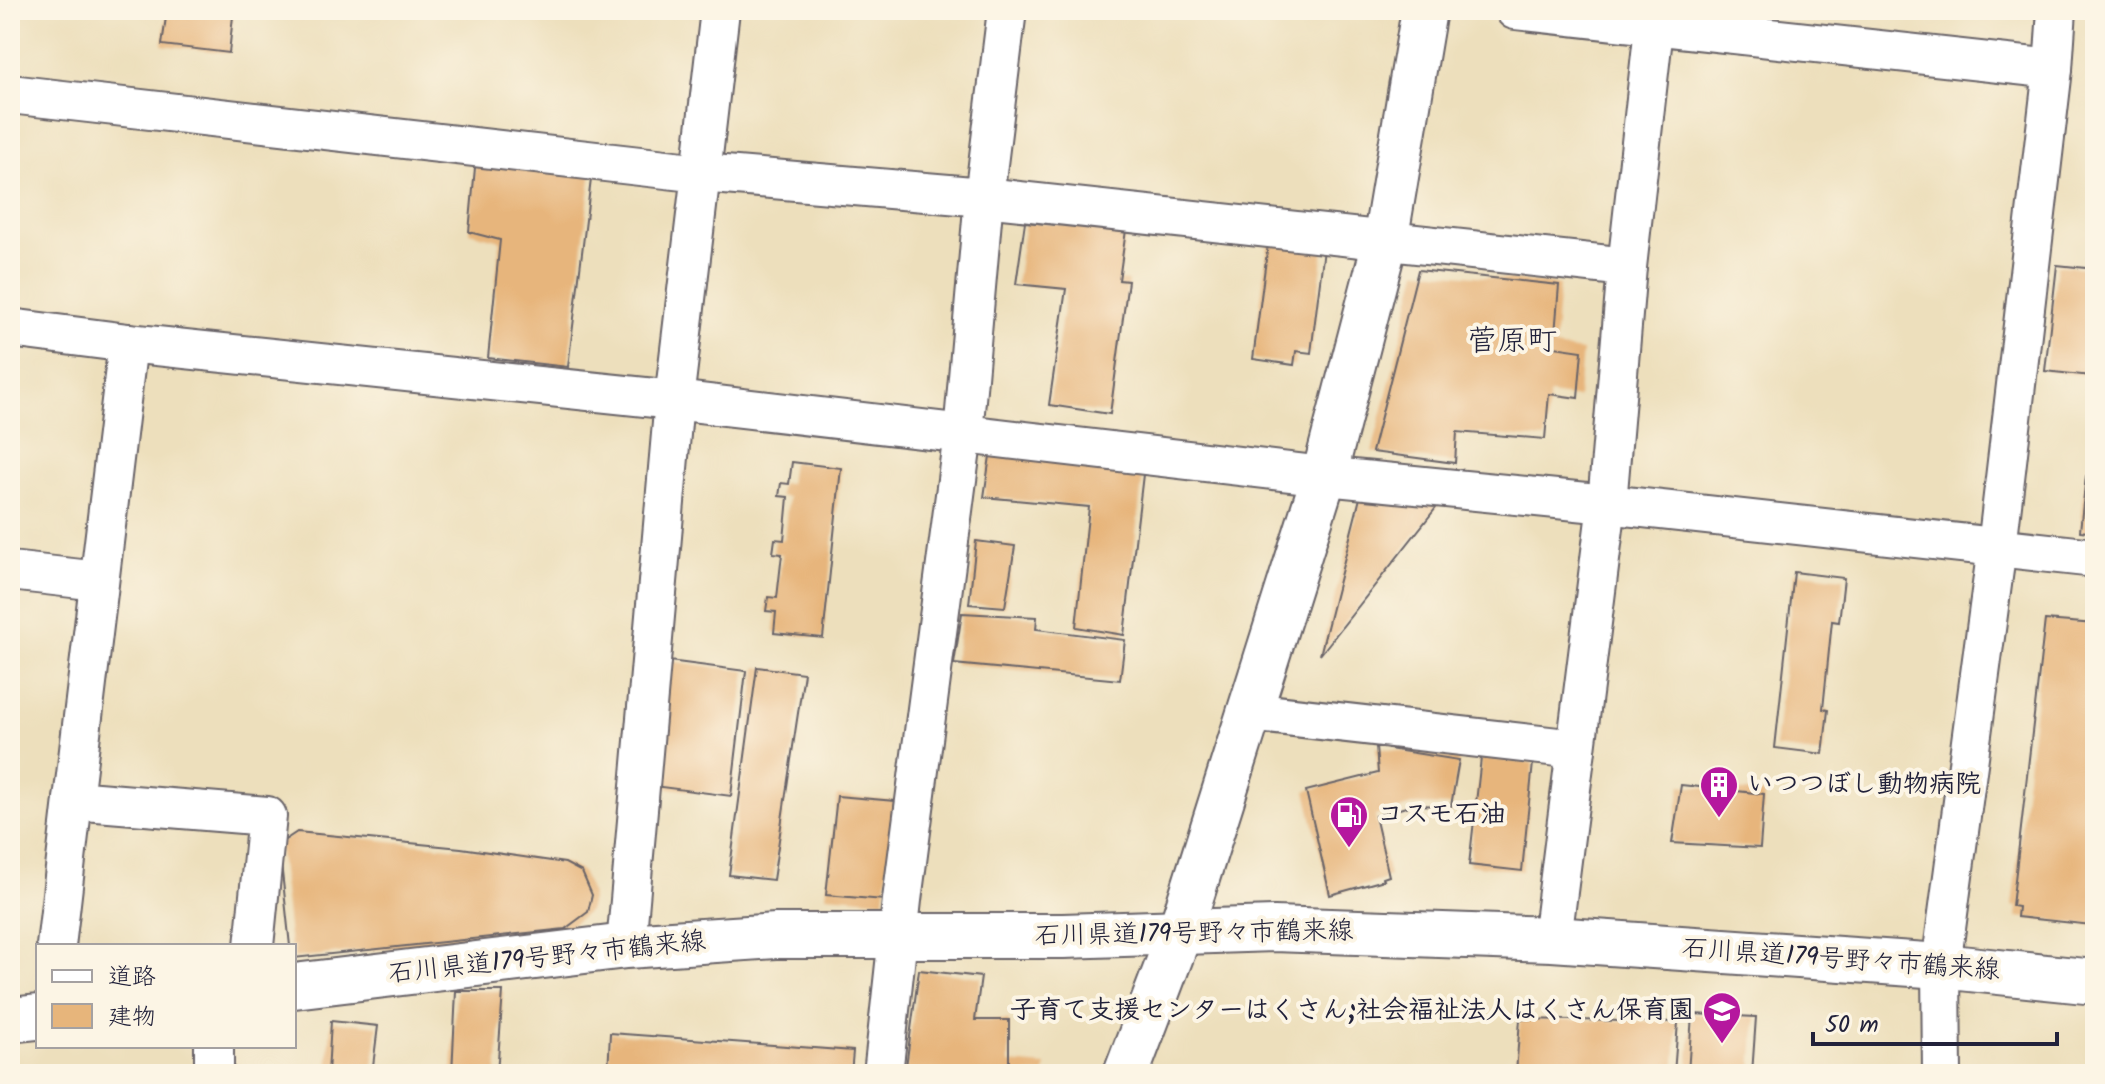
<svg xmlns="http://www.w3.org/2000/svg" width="2105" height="1084" viewBox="0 0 2105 1084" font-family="Kalam,'Klee One',sans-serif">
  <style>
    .building { fill: #e7b57b }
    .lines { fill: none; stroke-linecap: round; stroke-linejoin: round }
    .minor-casing { stroke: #696468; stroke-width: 42 }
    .tertiary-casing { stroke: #696468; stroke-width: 48 }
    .secondary-casing { stroke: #696468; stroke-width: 48 }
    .minor { stroke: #fff; stroke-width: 38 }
    .tertiary { stroke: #fff; stroke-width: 44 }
    .secondary { stroke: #fff; stroke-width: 44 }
    .labels { text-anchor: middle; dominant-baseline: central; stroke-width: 8; stroke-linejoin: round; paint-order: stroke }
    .poi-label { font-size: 26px; font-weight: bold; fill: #22223b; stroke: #fcf5e5; text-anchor: start }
    .street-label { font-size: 26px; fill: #22223b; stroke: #fcf5e5 }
    .quarter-label { font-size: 30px; fill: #22223b; stroke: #fcf5e5 }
  </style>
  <rect width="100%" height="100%" fill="#fcf5e5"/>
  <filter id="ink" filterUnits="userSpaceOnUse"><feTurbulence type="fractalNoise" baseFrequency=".0125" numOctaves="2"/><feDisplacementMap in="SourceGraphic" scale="16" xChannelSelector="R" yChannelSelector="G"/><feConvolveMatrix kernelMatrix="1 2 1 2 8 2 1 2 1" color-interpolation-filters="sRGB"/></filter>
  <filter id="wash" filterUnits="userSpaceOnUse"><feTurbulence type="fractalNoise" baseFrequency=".006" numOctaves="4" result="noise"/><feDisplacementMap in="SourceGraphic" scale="32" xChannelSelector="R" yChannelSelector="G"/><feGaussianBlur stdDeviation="1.8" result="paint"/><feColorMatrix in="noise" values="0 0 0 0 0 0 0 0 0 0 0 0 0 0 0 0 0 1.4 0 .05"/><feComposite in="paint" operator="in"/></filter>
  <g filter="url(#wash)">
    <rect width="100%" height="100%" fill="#eddfbc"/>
    <g id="blocks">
      <g class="building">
        <polygon points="167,10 201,10 200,12 233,16 229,53 162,45"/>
        <polygon points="476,157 592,171 568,367 488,358 500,240 469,232"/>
        <polygon points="1025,222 1126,230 1119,280 1128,281 1110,414 1049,405 1066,289 1016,284"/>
        <polygon points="1268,244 1324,249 1311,353 1296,351 1294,365 1253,359"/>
        <polygon points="2057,265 2095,269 2095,339 2091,376 2045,371"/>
        <polygon points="1418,270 1559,285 1554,347 1582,351 1578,398 1549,394 1545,439 1457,432 1455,463 1372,452"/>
        <polygon points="991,449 1144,466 1124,635 1076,627 1089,507 984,497"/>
        <polygon points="792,462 841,468 823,638 774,633 776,612 766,611 768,597 777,598 782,554 773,553 775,539 784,540 788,497 779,496 781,483 789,484"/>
        <polygon points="2086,476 2095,477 2095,533 2080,531"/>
        <polygon points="1361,494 1439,504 1320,655"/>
        <polygon points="976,541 1015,546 1005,607 969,604"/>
        <polygon points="1794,572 1844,578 1839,622 1832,621 1823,709 1828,710 1823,754 1775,748"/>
        <polygon points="962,613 1037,617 1036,629 1125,640 1120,680 954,664"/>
        <polygon points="2045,620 2095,624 2095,903 2092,925 2017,917 2018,907 2012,906"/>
        <polygon points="669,661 746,671 731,796 653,786"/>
        <polygon points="757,667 804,673 773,880 729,875"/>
        <polygon points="1376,747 1459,760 1451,806 1413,805 1375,816 1389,876 1383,878 1384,880 1330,895 1306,791 1378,773"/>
        <polygon points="1481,758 1533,763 1522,871 1469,865"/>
        <polygon points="1681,785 1764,794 1760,848 1672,843"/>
        <polygon points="837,796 895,801 884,900 826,895"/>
        <polygon points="297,832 461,848 565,863 582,872 592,895 588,912 565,929 294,958 294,946 290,946 279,844"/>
        <polygon points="919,970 981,977 975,1020 1009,1020 1009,1063 1046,1066 1045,1074 905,1074"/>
        <polygon points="456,991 503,991 497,1074 452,1074"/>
        <polygon points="1692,1014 1756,1017 1752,1074 1688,1074"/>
        <polygon points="1520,1019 1678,1022 1674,1074 1516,1074"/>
        <polygon points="331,1021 378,1026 372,1074 328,1074"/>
        <polygon points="610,1033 853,1051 851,1074 608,1074"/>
      </g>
    </g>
  </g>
  <g filter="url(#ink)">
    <use href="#blocks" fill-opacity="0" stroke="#696468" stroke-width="2"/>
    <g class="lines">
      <defs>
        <g id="minor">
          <polyline points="720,10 701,173 984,197 1627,267"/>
          <polyline points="1515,10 2053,69"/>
          <polyline points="10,94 701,173 674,400 626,946"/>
          <polyline points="10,328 128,343"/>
          <polyline points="10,571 99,581"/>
          <polyline points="1250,712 1576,749"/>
          <polyline points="1552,939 1607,504 1627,267 1656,10"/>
          <polyline points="56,946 73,800"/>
          <polyline points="254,946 267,816 73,800 128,343 674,400 1324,476 1607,504 2095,558"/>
          <polyline points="214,1074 214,1046"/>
          <polyline points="883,1074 902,900 963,434 984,197 1007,10"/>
          <polyline points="1942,1074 1941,966 1997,547 2053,69 2057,10"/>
        </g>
        <polyline id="tertiary" points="1126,1074 1180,932 1324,476 1385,242 1424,10"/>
        <g id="secondary">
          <polyline points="294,986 626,946 776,936 1063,936 1274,929 1552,939 1941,966 2095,982"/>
          <polyline points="10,1020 38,1017"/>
        </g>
      </defs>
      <use href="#minor" class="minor-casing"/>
      <use href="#tertiary" class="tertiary-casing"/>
      <use href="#secondary" class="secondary-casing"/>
      <use href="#minor" class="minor"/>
      <use href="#tertiary" class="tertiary"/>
      <use href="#secondary" class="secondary"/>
    </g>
  </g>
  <defs>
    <symbol id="building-pin" viewBox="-11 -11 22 30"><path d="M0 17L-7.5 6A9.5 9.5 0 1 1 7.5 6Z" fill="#b5179e" stroke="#fcf5e5"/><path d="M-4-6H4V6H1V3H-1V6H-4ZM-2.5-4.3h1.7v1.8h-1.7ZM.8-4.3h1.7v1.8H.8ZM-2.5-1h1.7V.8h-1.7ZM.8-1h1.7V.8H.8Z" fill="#fff"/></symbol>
    <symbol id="fuel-pin" viewBox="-11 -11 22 30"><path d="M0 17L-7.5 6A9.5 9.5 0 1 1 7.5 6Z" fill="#b5179e" stroke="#fcf5e5"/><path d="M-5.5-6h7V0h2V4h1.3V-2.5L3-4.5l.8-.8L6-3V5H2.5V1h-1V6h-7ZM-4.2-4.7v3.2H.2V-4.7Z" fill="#fff"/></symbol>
    <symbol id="school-pin" viewBox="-11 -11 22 30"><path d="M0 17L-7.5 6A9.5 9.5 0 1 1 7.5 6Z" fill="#b5179e" stroke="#fcf5e5"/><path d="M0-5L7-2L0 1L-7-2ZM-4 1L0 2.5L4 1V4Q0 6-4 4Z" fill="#fff"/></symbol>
  </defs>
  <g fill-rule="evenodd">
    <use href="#building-pin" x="1697" y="763" width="44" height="60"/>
    <use href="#fuel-pin" x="1327" y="793" width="44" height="60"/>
    <use href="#school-pin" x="1700" y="989" width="44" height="60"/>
  </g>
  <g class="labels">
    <g class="poi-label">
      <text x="1747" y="785">いつつぼし動物病院</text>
      <text x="1377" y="815">コスモ石油</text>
      <text x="1694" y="1011" text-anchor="end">子育て支援センターはくさん;社会福祉法人はくさん保育園</text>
    </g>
    <g class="street-label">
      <text transform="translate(1194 934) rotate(-1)">石川県道179号野々市鶴来線</text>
      <text transform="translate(547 958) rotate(-6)">石川県道179号野々市鶴来線</text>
      <text transform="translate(1841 960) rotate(4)">石川県道179号野々市鶴来線</text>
    </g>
    <g class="quarter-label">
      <text x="1512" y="342">菅原町</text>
    </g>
  </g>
  <rect width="2105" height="1084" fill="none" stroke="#fcf5e5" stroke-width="40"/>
  <rect x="36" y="944" width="260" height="104" fill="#fcf5e5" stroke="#a5a1a1" stroke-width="2"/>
  <rect x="52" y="970" width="40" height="12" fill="#ffffff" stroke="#a5a1a1" stroke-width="2"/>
  <text x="108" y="984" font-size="24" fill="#22223b">道路</text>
  <rect x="52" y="1004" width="40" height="24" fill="#e7b57b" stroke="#a5a1a1" stroke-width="2"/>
  <text x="108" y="1024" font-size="24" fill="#22223b">建物</text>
  <path d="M1813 1032v12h244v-12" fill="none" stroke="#22223b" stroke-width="4"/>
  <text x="1825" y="1032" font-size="24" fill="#22223b" stroke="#fcf5e5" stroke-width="6" paint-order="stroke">50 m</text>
</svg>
